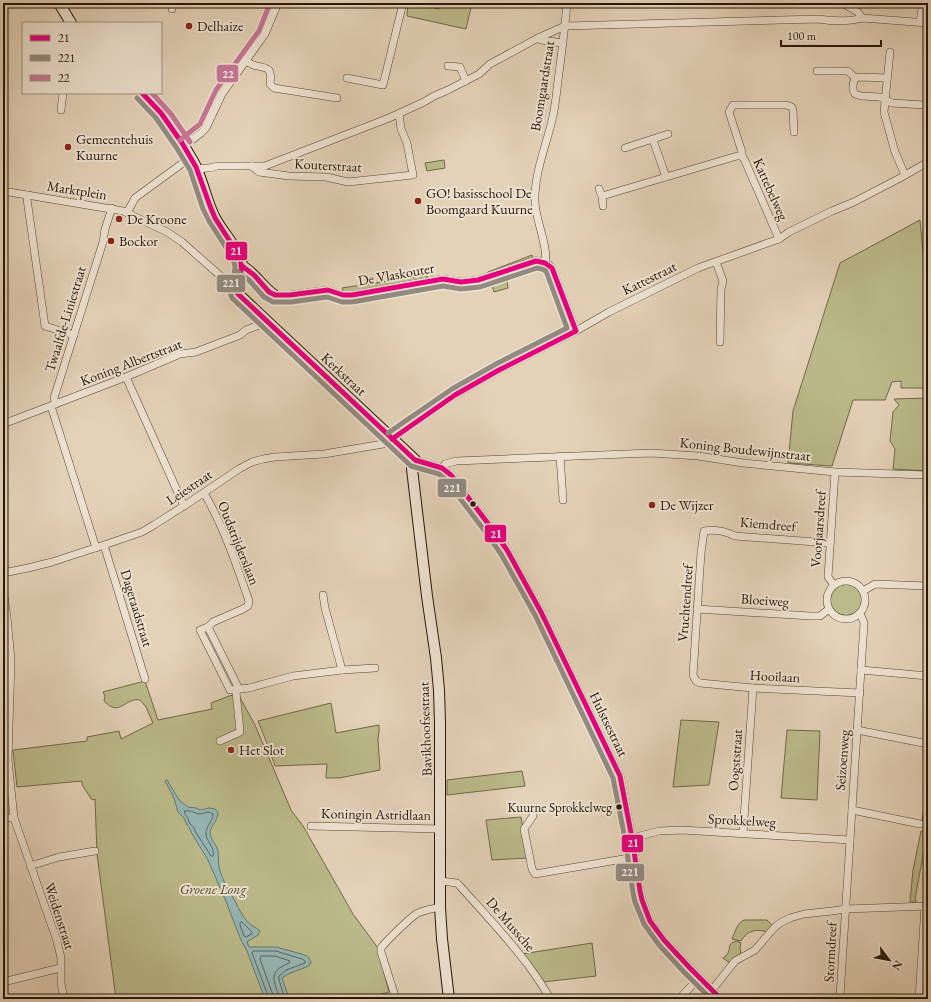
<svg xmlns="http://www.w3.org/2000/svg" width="931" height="1002" viewBox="0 0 931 1002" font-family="'EB Garamond',serif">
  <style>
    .green { fill: #bbba8a; stroke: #706848 }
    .water { fill: #96b6b4; stroke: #69766e }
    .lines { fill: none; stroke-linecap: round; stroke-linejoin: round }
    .shore { stroke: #5e665d; stroke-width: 1 }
    .street-casing { stroke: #554632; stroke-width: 8 }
    .secondary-casing { stroke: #251706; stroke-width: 12 }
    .street { stroke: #ede2d1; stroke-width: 7 }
    .secondary { stroke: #ede2d1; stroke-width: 10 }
    .bus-1-casing { stroke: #ede2d1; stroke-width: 8 }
    .bus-2-casing { stroke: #ede2d1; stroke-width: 8 }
    .bus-3-casing { stroke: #ede2d1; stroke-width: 8 }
    .bus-1 { stroke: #e6007e; stroke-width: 5 }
    .bus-2 { stroke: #928b82; stroke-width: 5 }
    .bus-3 { stroke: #c67695; stroke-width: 5 }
    .poi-dot { fill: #8f2418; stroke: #ede2d1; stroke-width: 1.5 }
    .bus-dot { fill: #251706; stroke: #ede2d1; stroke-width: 1.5 }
    .labels { text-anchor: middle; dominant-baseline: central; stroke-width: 4; stroke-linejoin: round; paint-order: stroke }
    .bus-label { font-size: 13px; fill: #251706; stroke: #ede2d1; text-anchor: end }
    .poi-label { font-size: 14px; fill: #251706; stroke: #ede2d1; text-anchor: start }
    .street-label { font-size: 14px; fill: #251706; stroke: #ede2d1 }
    .park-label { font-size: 14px; font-style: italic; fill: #52482e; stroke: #ede2d1 }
    .line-badge { stroke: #ede2d1; stroke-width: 1.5 }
    .badge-label { font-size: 11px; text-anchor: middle; font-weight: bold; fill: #fff }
  </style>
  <rect width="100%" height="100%" fill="#e4d2b8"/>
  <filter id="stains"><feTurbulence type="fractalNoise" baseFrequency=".005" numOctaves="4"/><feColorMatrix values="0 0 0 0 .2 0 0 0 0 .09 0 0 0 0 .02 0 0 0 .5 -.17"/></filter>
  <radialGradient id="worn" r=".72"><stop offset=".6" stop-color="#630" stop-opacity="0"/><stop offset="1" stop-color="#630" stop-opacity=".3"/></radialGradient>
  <g class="green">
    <polygon points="408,3 413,3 439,9 441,3 472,3 466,29 407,16"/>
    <polygon points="444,160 445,168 427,171 425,163"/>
    <polygon points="920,220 928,304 928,388 901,388 901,381 892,382 885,400 853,400 832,466 788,463 793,411 840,263"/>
    <polygon points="532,255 538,270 507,281 508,288 494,292 488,272"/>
    <polygon points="427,275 428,280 344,293 342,288"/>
    <polygon points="928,398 928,471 893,469 895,449 890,441 893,412 899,405 894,399"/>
    <circle cx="846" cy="600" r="16"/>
    <path d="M145 681 158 720 212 709 211 703 229 696 238 694 255 725 291 810 303 826 353 914 378 948 389 992 364 999H116L97 854 95 799 92 800 82 785V781L17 787 13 750 87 741V737L119 731 121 739 153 723 146 707 140 700C125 697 120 718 104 701L105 696 103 692Z"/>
    <polygon points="331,703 336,733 379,725 379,732 378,739 380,770 339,778 326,778 327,764 275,766 268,746 258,721"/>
    <polygon points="681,720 719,722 709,785 673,787"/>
    <polygon points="787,730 820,731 817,800 781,798"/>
    <polygon points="522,771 525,786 447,795 447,780"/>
    <polygon points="928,783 928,828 915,899 917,902 910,902 913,870 921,831 925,832 927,821 922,820"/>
    <polygon points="521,817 528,858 492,860 486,820"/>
    <path d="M744 920H767L773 926 767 932C756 928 747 931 741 941L732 939C735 932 737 923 744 920Z"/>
    <path d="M737 941 741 943 740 948 741 955 730 963 723 958C725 957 727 955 728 953 731 947 727 943 737 941Z"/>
    <polygon points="592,943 596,976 543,982 522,954"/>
  </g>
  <path class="water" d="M167 780 176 795 180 801 188 807 196 808 200 810 209 808 215 809 218 812C218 821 211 825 210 832 210 840 217 844 218 852 219 857 218 862 219 867 221 879 231 893 236 903 239 909 242 915 246 920 249 925 256 927 260 931L258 935 247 942 249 947H276L305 955 309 958 311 962 309 966 288 974 282 978 289 999H265L247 951 241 940 225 899 208 860 191 832 190 829 187 825 184 818 178 812 174 798 165 781Z"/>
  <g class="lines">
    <g class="shore">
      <path d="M185 811C193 810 193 813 199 814 206 814 206 810 213 814 213 822 205 826 206 835 208 843 215 848 213 856H211L195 831C194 827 193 826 190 824 188 820 188 817 185 814Z"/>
      <polygon points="242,922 252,932 252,934 246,937 244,936 240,925 240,923"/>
      <polyline points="269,999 268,996 252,953 253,951 276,951 302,959 305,961 305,963 286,970 279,976 279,980 285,999"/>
      <path d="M274 999 273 995 260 959 261 956H275L290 961 289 963C267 972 274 981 280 999"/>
    </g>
    <defs>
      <g id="street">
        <polyline points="842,3 858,12 862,18"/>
        <polyline points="172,9 173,3"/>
        <polyline points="920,22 923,3"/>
        <polyline points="538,38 541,40 563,43"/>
        <polyline points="890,52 884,112 895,152 905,175"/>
        <path d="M246 60C247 61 250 64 251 64 264 70 273 63 270 84L274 88 337 98"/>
        <polyline points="448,66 460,67 466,81"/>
        <polyline points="817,71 847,71 849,72 855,78"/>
        <polyline points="347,78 383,85 403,3"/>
        <path d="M887 78 859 77 855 78C853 83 852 90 855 94L861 96 880 97 892 103 924 105 928 103"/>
        <polyline points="61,110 63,93"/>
        <polyline points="653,140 666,177"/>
        <polyline points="184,146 201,133 206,128 222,94 265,34 278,3"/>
        <polyline points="625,148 668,134"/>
        <polyline points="742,156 742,152 729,112 733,105 786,105 792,107 793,111 794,132"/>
        <polyline points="742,156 745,161 779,239"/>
        <polyline points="252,166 259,172 289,176 326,177 348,182 413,175 407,143 401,129 399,114"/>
        <path d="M197 170C204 167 211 169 217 166H265L389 118 424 102 434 96 448 90 479 74 490 64 538 38 565 26 818 19C831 21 849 22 862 18L928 23"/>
        <polyline points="599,189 602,196 737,156 742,156"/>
        <polyline points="3,191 123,211 167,232 182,242 233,287 236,287"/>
        <polyline points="28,195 27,199 45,326 74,335"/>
        <polyline points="602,196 603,206"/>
        <polyline points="127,213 135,198 191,157"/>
        <path d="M545 262C549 249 535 218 535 202 534 172 547 144 553 116 556 102 557 87 559 73 562 50 565 26 567 3"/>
        <polyline points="716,262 723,281 721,289 720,342"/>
        <path d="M274 295 278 296 290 295 328 290 343 295H352L436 280 443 279 461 282 470 281 478 280 533 261C541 260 547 262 552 268L576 331"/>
        <polyline points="126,377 184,506"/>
        <polyline points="56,404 54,398 103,242 105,229 112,208"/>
        <polyline points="51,406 96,548"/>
        <polyline points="3,424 126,377 180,354 196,352 240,335 246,330 267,322"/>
        <polyline points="560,456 563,500"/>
        <polyline points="415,460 442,468 451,475 490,526 507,550 541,612 620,776 632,838 640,891 642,900 650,921 664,940 689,967 721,999"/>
        <polyline points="442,468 445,464 456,461 651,453 698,456 743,463 835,472 928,475"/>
        <path d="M204 493C223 525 237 566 249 601L248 606 243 609 213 622 208 627 200 630 230 690 249 688 293 676 342 670 375 668"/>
        <path d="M830 543 735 536C725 531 714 529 704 531L701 553 693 675 696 681 700 683 753 688 860 693"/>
        <polyline points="104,545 145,679"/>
        <polyline points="3,573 28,568 52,562 104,545 142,532 154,525 190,502 239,469 252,462 263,459 275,457 324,454 383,444 392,439 400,433 455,395 499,370 576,331 609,312 698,268 779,239 789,232 832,211 854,202 900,178 928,162"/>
        <circle cx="846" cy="600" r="19"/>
        <polyline points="834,585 828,577 835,472"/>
        <polyline points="3,589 7,617 11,660 8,760 14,818 57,941 61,958 61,983 64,999"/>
        <polyline points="863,591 875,584 928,586"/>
        <polyline points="323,595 325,608 342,670"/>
        <polyline points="697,609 810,616 820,616 829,609"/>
        <polyline points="208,627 239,689"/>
        <polyline points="861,670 928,676"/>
        <polyline points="857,730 928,744"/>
        <polyline points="220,741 240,732 239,721 236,692 239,689"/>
        <polyline points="852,810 920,824"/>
        <polyline points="533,816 524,829 532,869 535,874 635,857"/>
        <polyline points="3,818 14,818"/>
        <polyline points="311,826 440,829"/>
        <polyline points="743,833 753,688"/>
        <polyline points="632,838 659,831 682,830 850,840"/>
        <polyline points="30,866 59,857 95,851"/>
        <path d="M441 881 457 883 459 885C483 912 507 937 528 965 536 976 544 987 550 999"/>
        <polyline points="3,982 60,968"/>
        <polyline points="712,990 735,961 755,950 773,929 780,923 790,918 804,914 832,911 846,909 928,906"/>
        <polyline points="840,996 864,623 860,613"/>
        <path d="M396 999 381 952V948C388 939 407 921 416 914 423 910 433 909 440 907"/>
        <polyline points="679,999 699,978"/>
        <polyline points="919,999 925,906"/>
      </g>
      <g id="secondary">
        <polyline points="59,3 71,23"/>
        <path d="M142 93C160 110 175 130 187 151 190 157 195 163 197 170 204 185 207 203 215 218 222 232 241 251 242 266 243 275 236 283 237 293L415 460 413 464 412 469 427 596 436 658 439 690 440 723V907L442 939 449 999"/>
        <path d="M242 266C255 273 262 287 274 295"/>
      </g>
    </defs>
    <use href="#street" class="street-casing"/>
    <use href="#secondary" class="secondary-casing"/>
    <use href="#street" class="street"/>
    <use href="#secondary" class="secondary"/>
    <defs>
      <g id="bus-1">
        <path d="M142 93 161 113 182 143 196 167 210 206 215 218 238 254C246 273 237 276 237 293L415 460 442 468 451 475 490 526 507 550 541 612 620 776 632 838 640 891 642 900 650 921 664 940 689 967 721 999"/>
        <polyline points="242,266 254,275 269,292 275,295 290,295 328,290 343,295 352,295 443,279 461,282 478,280 536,261 545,263 552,268 576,331 499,370 455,395 392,439"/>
      </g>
      <g id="bus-2">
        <path d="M137 98 156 118 176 147 190 170 203 209 209 221 232 257C233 260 235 264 235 267 235 278 226 287 232 298L411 466 439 474 446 480 484 530 501 554 535 615 613 778 625 839 633 893 635 902 644 924 659 945 684 972 711 999"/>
        <polyline points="238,272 249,280 264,297 273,302 291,302 327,297 342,302 352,302 443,286 461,289 480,287 537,268 542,269 546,271 567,328 496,364 452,389 388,433"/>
      </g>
      <g id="bus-3">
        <polyline points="152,93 171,114 190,142"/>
        <polyline points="180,140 200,124 216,90 259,31 270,3"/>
      </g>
    </defs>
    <use href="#bus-1" class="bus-1-casing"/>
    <use href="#bus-2" class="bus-2-casing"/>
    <use href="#bus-3" class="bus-3-casing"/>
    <use href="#bus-1" class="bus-1"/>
    <use href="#bus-2" class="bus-2"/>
    <use href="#bus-3" class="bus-3"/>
  </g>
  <g class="poi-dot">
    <circle cx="189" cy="26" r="4"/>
    <circle cx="68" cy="147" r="4"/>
    <circle cx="418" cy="201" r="4"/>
    <circle cx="119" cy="219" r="4"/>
    <circle cx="111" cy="241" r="4"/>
    <circle cx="652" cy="505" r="4"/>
    <circle cx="231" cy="750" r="4"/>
  </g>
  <g class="bus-dot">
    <circle cx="473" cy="504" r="3.5"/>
    <circle cx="619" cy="807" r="3.5"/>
  </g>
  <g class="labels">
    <g class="bus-label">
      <text x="612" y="807">Kuurne Sprokkelweg</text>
    </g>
    <g class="poi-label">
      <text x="197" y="26">Delhaize</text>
      <text x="76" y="139">Gemeentehuis<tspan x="76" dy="16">Kuurne</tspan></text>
      <text x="426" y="193">GO! basisschool De<tspan x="426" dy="16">Boomgaard Kuurne</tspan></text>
      <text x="127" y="219">De Kroone</text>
      <text x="119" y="241">Bockor</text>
      <text x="660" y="505">De Wijzer</text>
      <text x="239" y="750">Het Slot</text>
    </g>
    <g class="street-label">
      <text transform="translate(542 86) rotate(-81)">Boomgaardstraat</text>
      <text transform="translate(328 165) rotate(3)">Kouterstraat</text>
      <text transform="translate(771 189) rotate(66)">Kattebelweg</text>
      <text transform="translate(77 190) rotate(9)">Marktplein</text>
      <text transform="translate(396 274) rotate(-10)">De Vlaskouter</text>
      <text transform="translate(649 278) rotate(-26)">Kattestraat</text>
      <text transform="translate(65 319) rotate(-73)">Twaalfde-Liniestraat</text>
      <text transform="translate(131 362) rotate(-21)">Koning Albertstraat</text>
      <text transform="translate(344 374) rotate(43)">Kerkstraat</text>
      <text transform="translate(745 449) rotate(6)">Koning Boudewijnstraat</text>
      <text transform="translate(189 487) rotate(-34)">Leiestraat</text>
      <text transform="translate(768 524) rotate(5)">Kiemdreef</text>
      <text transform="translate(818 529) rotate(-86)">Voorjaarsdreef</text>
      <text transform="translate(239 543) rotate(68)">Oudstrijderslaan</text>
      <text transform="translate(765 600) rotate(4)">Bloeiweg</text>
      <text transform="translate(685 603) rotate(-86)">Vruchtendreef</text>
      <text transform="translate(137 608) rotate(73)">Dageraadstraat</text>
      <text transform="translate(775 676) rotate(3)">Hooilaan</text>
      <text transform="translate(609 724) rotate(64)">Hulstsestraat</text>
      <text transform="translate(425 729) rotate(-92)">Bavikhoofsestraat</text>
      <text transform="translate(735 760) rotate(-86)">Oogststraat</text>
      <text transform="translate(842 760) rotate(-86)">Seizoenweg</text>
      <text transform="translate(376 814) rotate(1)">Koningin Astridlaan</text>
      <text transform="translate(742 820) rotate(3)">Sprokkelweg</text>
      <text transform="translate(60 916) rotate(72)">Weidenstraat</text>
      <text transform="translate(511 924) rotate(49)">De Mussche</text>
      <text transform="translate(830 952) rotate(-87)">Stormdreef</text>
    </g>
    <g class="park-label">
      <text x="213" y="889">Groene Long</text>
    </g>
  </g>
  <g class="line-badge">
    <rect x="216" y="64" width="23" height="19" rx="4" fill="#c67695"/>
    <rect x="225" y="241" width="23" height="20" rx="4" fill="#e6007e"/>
    <rect x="216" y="274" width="30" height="19" rx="4" fill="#928b82"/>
    <rect x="437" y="478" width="30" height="20" rx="4" fill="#928b82"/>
    <rect x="484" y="524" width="23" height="19" rx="4" fill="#e6007e"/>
    <rect x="621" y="834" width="23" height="19" rx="4" fill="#e6007e"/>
    <rect x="615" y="863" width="30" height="19" rx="4" fill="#928b82"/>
  </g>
  <g class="badge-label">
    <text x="228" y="78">22</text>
    <text x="236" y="255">21</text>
    <text x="231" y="287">221</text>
    <text x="452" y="492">221</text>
    <text x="496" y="538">21</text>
    <text x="633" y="847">21</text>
    <text x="630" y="876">221</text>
  </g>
  <rect width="931" height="1002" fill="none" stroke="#e4d2b8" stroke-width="16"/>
  <rect x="4" y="4" width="923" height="994" fill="none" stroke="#251706" stroke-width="2"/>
  <rect x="8" y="8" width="915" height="986" fill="none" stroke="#251706"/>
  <rect x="22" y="22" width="140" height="72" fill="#ede2d1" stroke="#9d9180"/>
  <rect x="30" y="35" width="20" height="6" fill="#e6007e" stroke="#9d9180"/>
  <text x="58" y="42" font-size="12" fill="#251706">21</text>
  <rect x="30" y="55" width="20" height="6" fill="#928b82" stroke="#9d9180"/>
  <text x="58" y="62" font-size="12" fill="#251706">221</text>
  <rect x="30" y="75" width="20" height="6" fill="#c67695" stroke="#9d9180"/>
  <text x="58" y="82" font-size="12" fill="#251706">22</text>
  <g transform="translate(889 960) rotate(122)" stroke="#ede2d1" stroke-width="3" paint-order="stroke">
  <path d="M0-3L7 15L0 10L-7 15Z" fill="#251706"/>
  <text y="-6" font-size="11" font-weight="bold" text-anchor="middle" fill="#251706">N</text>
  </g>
  <path d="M781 40v6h100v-6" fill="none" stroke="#251706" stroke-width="2"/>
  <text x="787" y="40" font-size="12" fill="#251706" stroke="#ede2d1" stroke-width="3" paint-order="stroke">100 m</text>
  <rect width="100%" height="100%" filter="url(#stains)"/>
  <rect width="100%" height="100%" fill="url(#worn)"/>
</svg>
